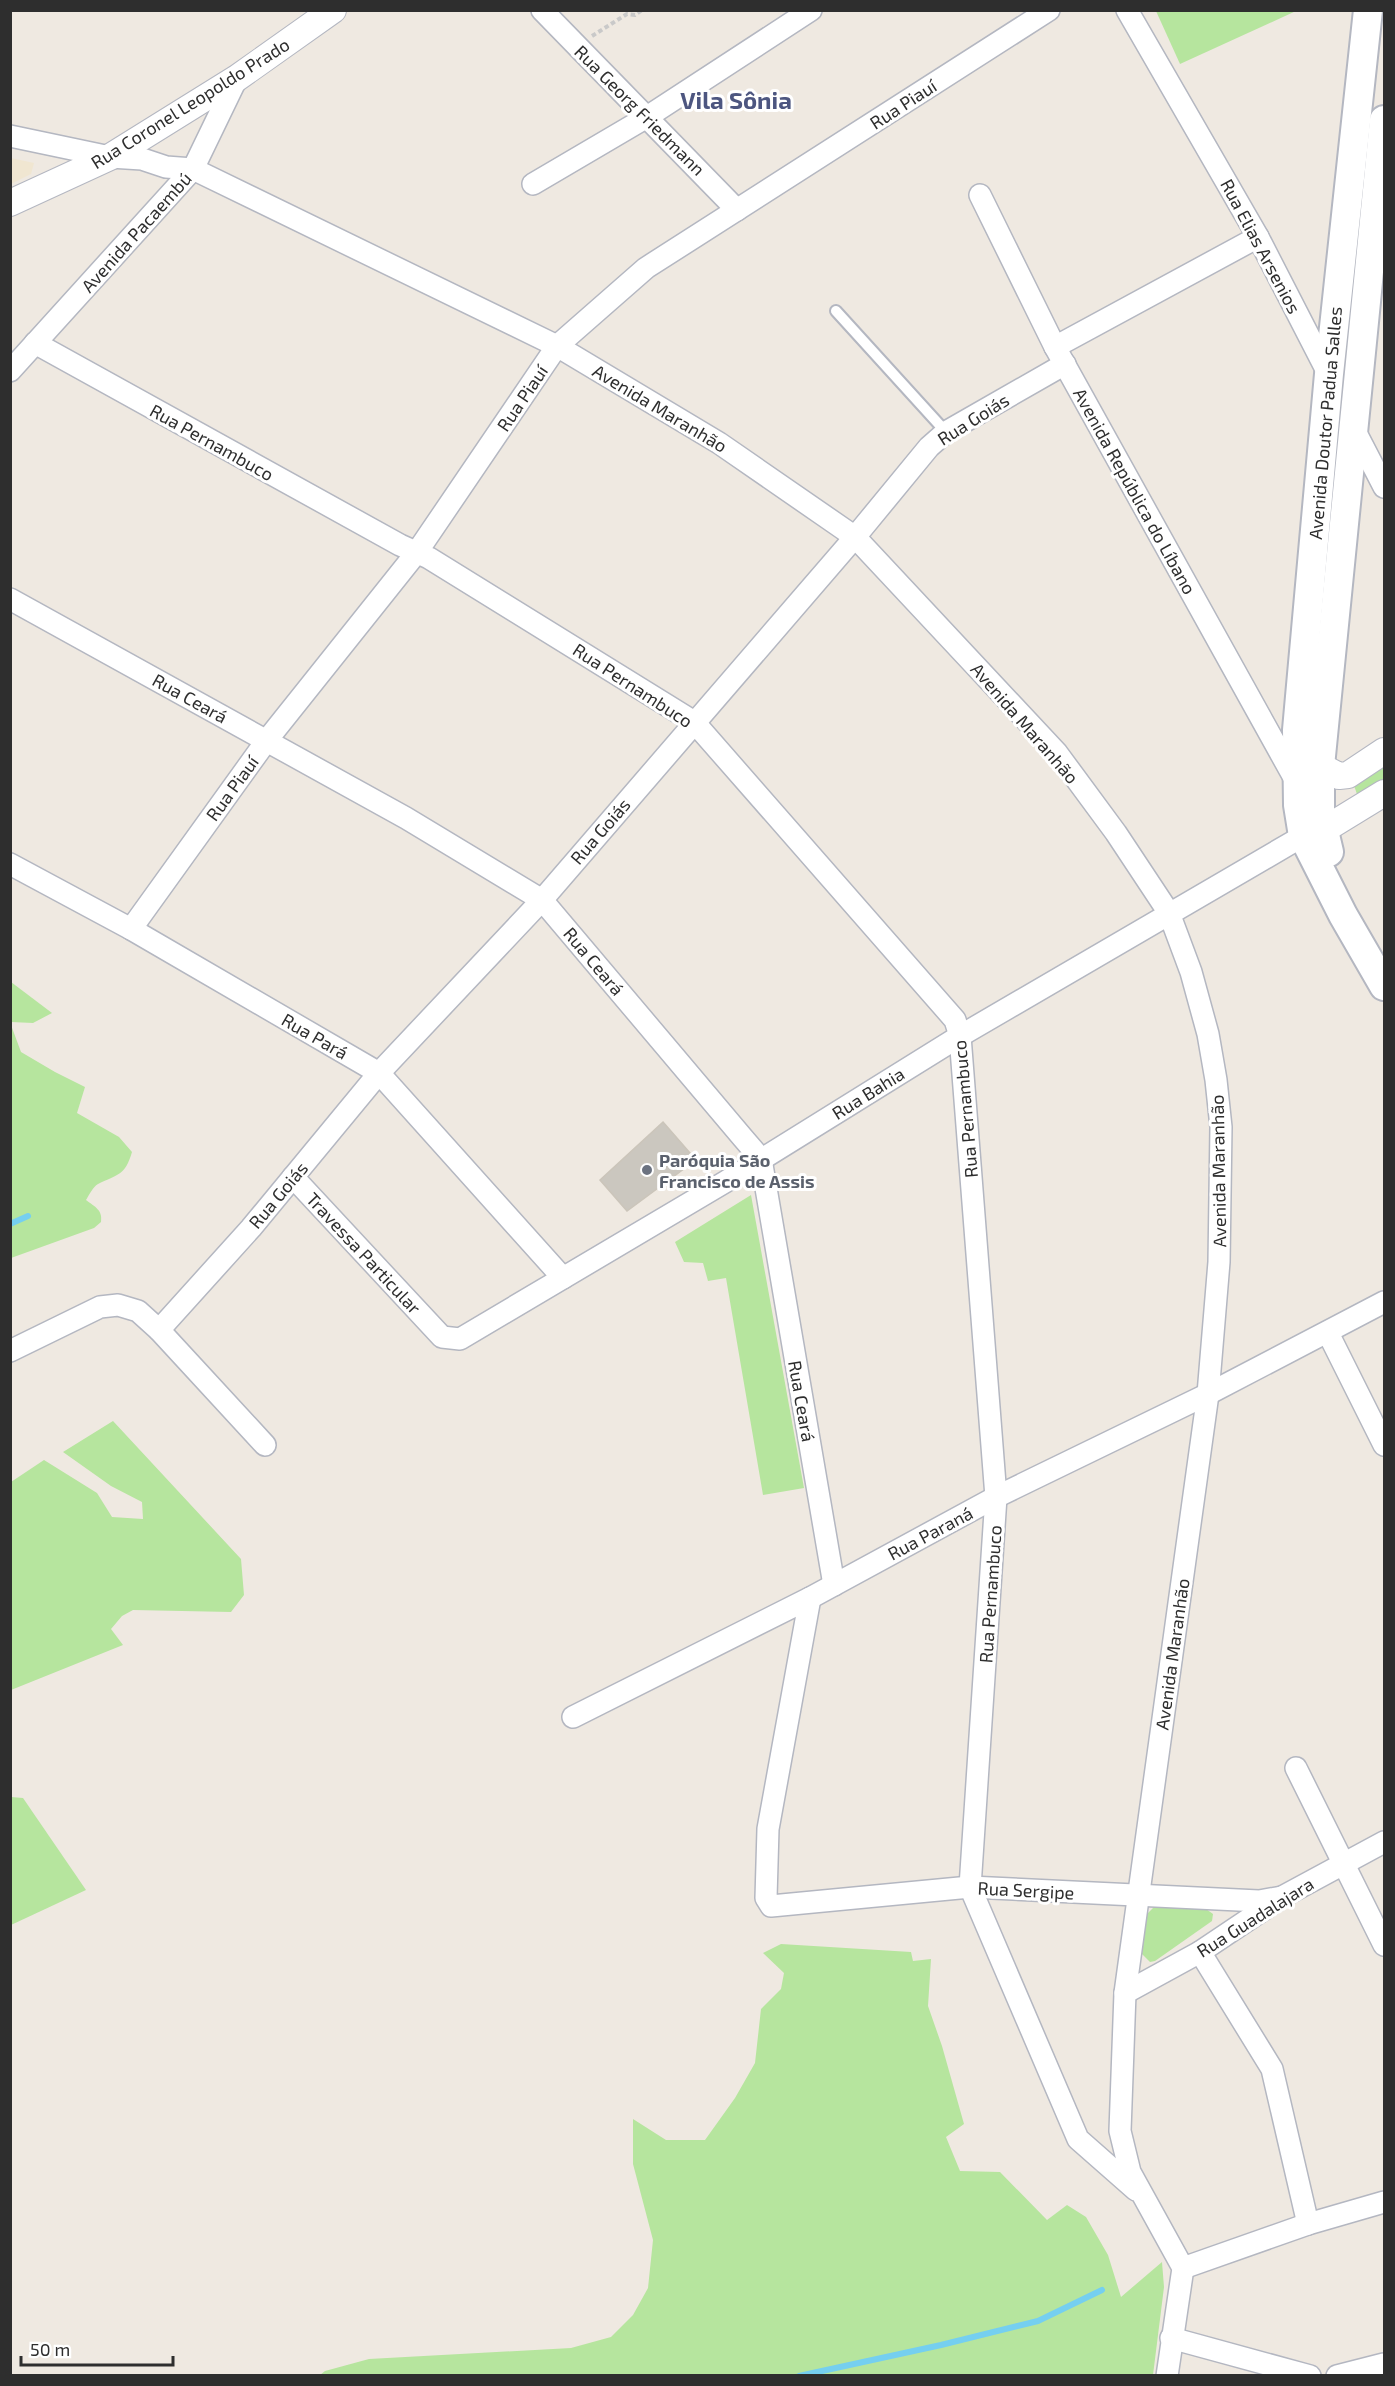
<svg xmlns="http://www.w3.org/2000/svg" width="1395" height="2386" viewBox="0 0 1395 2386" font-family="'Exo 2',sans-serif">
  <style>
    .education { fill: #f0e6d1 }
    .green { fill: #b6e59e }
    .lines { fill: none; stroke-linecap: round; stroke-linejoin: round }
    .stream { stroke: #75cff0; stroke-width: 6 }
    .building { fill: #cbc7bf; stroke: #cbc5ba; stroke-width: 1.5 }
    .service-casing { stroke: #b4b7c1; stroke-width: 14 }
    .minor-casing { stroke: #b4b7c1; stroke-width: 24 }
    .tertiary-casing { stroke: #b4b7c1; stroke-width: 28 }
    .secondary-casing { stroke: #b4b7c1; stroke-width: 32 }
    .path { stroke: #c9c9c9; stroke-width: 4; stroke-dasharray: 4.5 3; stroke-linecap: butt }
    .service { stroke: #fff; stroke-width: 10 }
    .minor { stroke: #fff; stroke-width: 21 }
    .tertiary { stroke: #fff; stroke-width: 26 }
    .secondary { stroke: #fff; stroke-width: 28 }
    .worship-dot { fill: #6b7280; stroke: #fff; stroke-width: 2 }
    .labels { text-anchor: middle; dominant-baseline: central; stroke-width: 6; stroke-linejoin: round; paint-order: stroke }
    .street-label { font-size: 18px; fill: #2e2e2e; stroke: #fff }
    .worship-label { font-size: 18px; font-weight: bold; fill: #5b616d; stroke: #fff; text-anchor: start }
    .district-label { font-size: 24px; font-weight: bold; fill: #4d5680; stroke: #fff }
  </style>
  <rect width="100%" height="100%" fill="#efe9e1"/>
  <polygon class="education" points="11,158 34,163 31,174 11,184"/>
  <g class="green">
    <polygon points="1156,11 1296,11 1180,64"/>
    <polygon points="1384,759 1384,784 1363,796 1357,794 1353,783"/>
    <polygon points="11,982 52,1013 33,1023 11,1022"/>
    <path d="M11 1025 21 1052 55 1072 85 1087 77 1113 119 1137 132 1152C125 1176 118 1174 98 1184 93 1187 89 1195 86 1200 95 1207 103 1210 101 1222L94 1228 11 1258Z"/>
    <polygon points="751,1195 804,1488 763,1495 726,1278 708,1281 703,1263 684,1262 675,1242"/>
    <polygon points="113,1421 241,1559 244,1595 231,1612 133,1610 122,1616 111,1629 123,1645 11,1690 11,1482 44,1460 97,1493 112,1517 143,1519 142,1502 111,1486 63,1452"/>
    <polygon points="11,1797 23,1798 86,1890 11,1925"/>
    <polygon points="1156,1905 1206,1909 1213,1914 1212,1921 1155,1961 1150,1962 1142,1954 1146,1915"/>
    <polygon points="781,1944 911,1952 913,1961 931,1959 928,2006 942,2046 964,2124 946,2137 960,2171 1000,2172 1047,2220 1067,2205 1086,2217 1108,2255 1121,2297 1162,2262 1164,2287 1153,2375 320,2375 325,2371 369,2359 571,2348 611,2337 633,2315 648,2288 653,2240 633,2164 633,2119 666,2140 705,2140 735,2098 755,2063 761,2009 781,1989 784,1973 763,1953"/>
  </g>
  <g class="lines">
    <g class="stream">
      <polyline points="10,1224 28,1216"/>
      <polyline points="799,2376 941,2345 1038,2321 1102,2290"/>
    </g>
  </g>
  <polygon class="building" points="663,1122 696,1160 627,1211 600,1180"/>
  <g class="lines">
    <defs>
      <polyline id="service" points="836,311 946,432"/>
      <g id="minor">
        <polyline points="542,10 737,210"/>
        <polyline points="1127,10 1258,237 1330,377"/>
        <polyline points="10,136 110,157 142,159 166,167 193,169 557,346 719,443 855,537 1057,753 1116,833 1169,913 1191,972 1208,1034 1216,1080 1221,1127 1219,1262 1208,1394 1125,1993 1120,2131 1130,2172 1183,2268 1167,2376"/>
        <polyline points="533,184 647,117 811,10"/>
        <polyline points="980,195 1055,347 1297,783"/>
        <polyline points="35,343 400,545 429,558 694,722 955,1020 960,1036 996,1497 970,1887 1078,2139 1136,2190"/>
        <polyline points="1055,347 1258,237"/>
        <polyline points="10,371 193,169 237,78"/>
        <polyline points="1353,427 1384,487"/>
        <polyline points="10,599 406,818 542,900 743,1138 761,1159 834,1585"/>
        <polyline points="10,864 131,929 379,1073 563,1278"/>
        <polyline points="131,929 267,740 417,552 557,346 646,268 1049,10"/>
        <polyline points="293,1177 442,1337 460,1339 725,1182 960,1036 1303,836"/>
        <polyline points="159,1330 251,1228 379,1073 542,900 855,537 929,447 946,432 1065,364"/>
        <polyline points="1328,1333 1384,1445"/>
        <polyline points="10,1351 100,1307 118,1305 138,1311 159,1330 265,1445"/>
        <polyline points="810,1598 768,1829 766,1898 771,1906 970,1887 1259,1901 1282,1897"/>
        <polyline points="573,1717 810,1598 996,1497 1208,1394 1384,1302"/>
        <polyline points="1296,1768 1384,1945"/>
        <polyline points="1200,1952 1272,2069 1308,2224"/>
        <polyline points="1125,1993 1200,1952 1282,1897 1384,1842"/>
        <polyline points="1183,2268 1308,2224 1384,2202"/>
        <polyline points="1171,2338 1310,2376"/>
        <polyline points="1337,2376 1384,2364"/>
      </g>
      <g id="tertiary">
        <polyline points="10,203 110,157 237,78 333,10"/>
        <polyline points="1320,766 1339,776 1348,775 1384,751"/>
        <polyline points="1322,831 1384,793"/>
      </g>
      <g id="secondary">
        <polyline points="1368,10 1329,374 1297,730 1298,805 1303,836 1343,915 1384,986"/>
        <polyline points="1329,852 1320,814 1320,766 1384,120"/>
      </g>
    </defs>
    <use href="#service" class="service-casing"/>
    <use href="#minor" class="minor-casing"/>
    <use href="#tertiary" class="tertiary-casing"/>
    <use href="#secondary" class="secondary-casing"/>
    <polyline class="path" points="592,36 627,14 635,15 642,10"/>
    <use href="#service" class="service"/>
    <use href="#minor" class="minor"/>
    <use href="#tertiary" class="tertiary"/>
    <use href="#secondary" class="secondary"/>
  </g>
  <circle class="worship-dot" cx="647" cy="1170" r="6"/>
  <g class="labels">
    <g class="street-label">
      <text transform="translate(190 103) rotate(-32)">Rua Coronel Leopoldo Prado</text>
      <text transform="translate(903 104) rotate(-33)">Rua Piauí</text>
      <text transform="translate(640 110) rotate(45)">Rua Georg Friedmann</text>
      <text transform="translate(136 232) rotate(-48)">Avenida Pacaembú</text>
      <text transform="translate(1261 246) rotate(62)">Rua Elias Arsenios</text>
      <text transform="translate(522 398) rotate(-56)">Rua Piauí</text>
      <text transform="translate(660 408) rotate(31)">Avenida Maranhão</text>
      <text transform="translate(973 419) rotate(-32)">Rua Goiás</text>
      <text transform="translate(1325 423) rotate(-85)">Avenida Doutor Padua Salles</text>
      <text transform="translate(212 442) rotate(29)">Rua Pernambuco</text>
      <text transform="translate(1135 491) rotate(61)">Avenida República do Líbano</text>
      <text transform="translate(633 685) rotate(33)">Rua Pernambuco</text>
      <text transform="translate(190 698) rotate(29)">Rua Ceará</text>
      <text transform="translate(1025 723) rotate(49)">Avenida Maranhão</text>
      <text transform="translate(232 788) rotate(-54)">Rua Piauí</text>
      <text transform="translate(600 831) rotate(-49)">Rua Goiás</text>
      <text transform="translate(594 961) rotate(50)">Rua Ceará</text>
      <text transform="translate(315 1036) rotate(30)">Rua Pará</text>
      <text transform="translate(868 1093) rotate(-32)">Rua Bahia</text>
      <text transform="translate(965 1109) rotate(-95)">Rua Pernambuco</text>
      <text transform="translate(1218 1171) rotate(-91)">Avenida Maranhão</text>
      <text transform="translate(278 1195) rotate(-50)">Rua Goiás</text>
      <text transform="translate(364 1253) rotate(47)">Travessa Particular</text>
      <text transform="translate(802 1401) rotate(80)">Rua Ceará</text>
      <text transform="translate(930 1533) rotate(-28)">Rua Paraná</text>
      <text transform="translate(990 1594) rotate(-86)">Rua Pernambuco</text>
      <text transform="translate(1172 1654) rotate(-82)">Avenida Maranhão</text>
      <text transform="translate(1026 1890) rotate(3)">Rua Sergipe</text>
      <text transform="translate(1255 1917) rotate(-32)">Rua Guadalajara</text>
    </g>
    <g class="worship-label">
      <text x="659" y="1160">Paróquia São<tspan x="659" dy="21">Francisco de Assis</tspan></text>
    </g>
    <g class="district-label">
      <text x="736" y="99">Vila Sônia</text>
    </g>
  </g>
  <rect width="1395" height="2386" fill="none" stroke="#2e2e2e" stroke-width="24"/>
  <path d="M21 2356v9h152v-9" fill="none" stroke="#2e2e2e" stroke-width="3"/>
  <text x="30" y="2356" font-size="18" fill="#2e2e2e" stroke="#ffffff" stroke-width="4.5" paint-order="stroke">50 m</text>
</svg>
